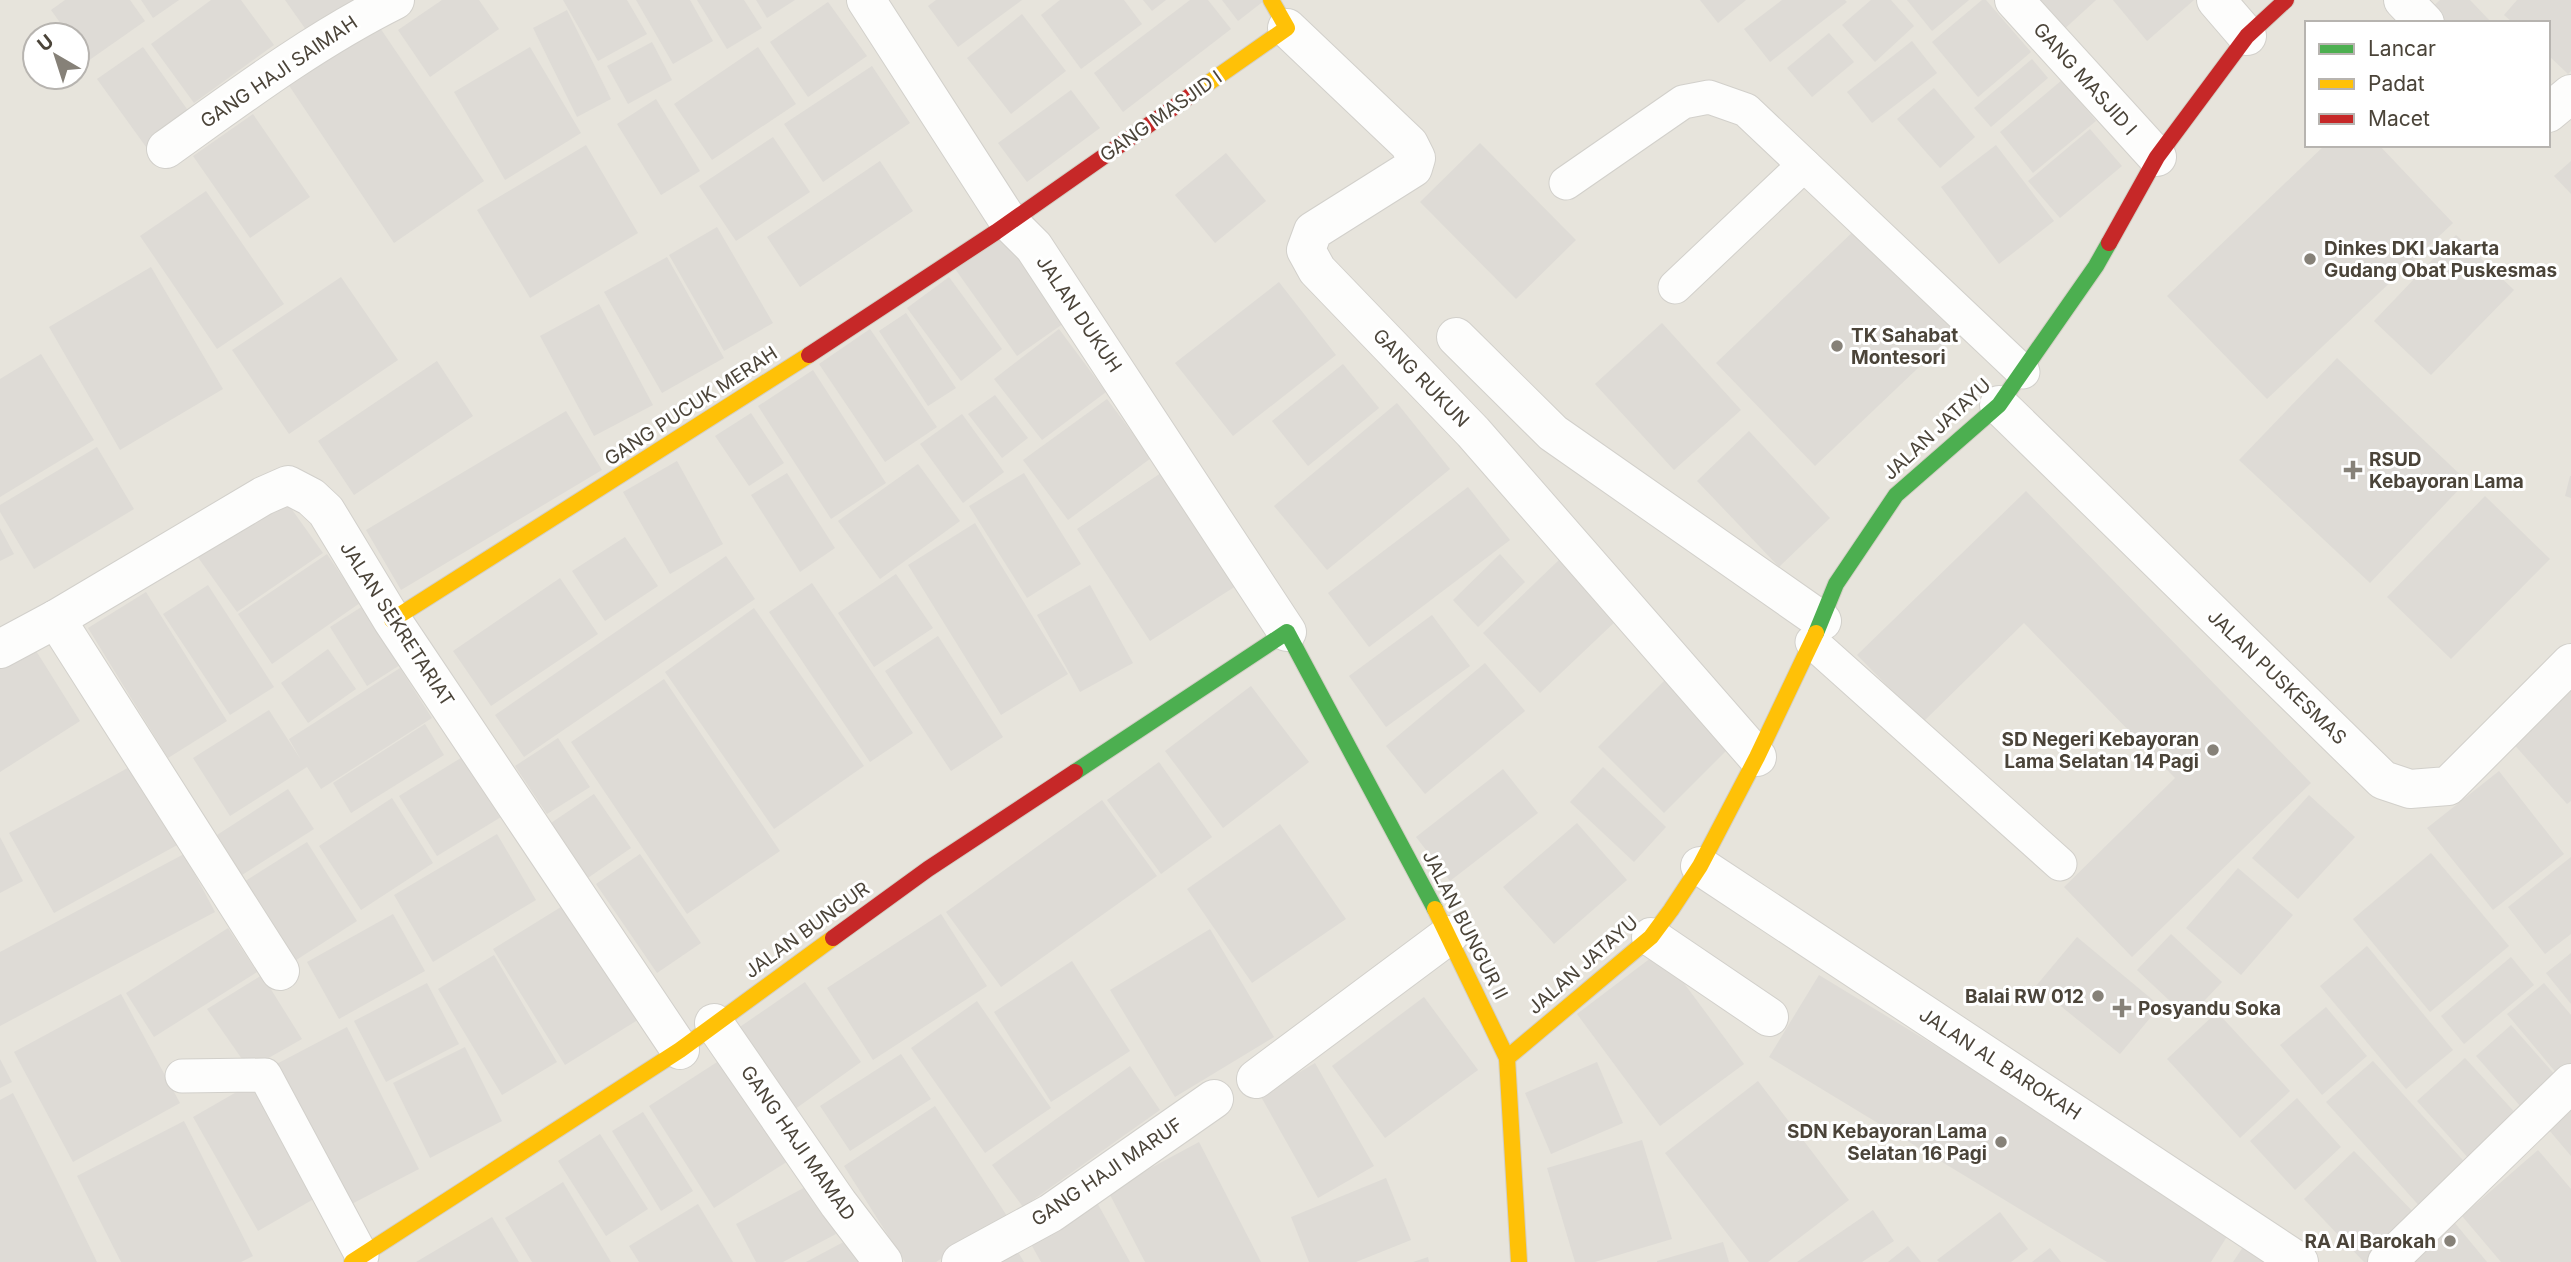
<svg xmlns="http://www.w3.org/2000/svg" width="2571" height="1262" viewBox="0 0 2571 1262" font-family="Inter,sans-serif">
  <style>
    .residential { fill: #e7e4dc; fill-rule: evenodd }
    .building { fill: #dedbd6 }
    .lines { fill: none; stroke-linecap: round; stroke-linejoin: round }
    .lane-casing { stroke: #d2d0cb; stroke-width: 35 }
    .street-casing { stroke: #d2d0cb; stroke-width: 40 }
    .fast-casing { stroke: #d3cfc5; stroke-width: 18 }
    .slow-casing { stroke: #d3cfc5; stroke-width: 18 }
    .jam-casing { stroke: #d3cfc5; stroke-width: 18 }
    .lane { stroke: #fdfdfc; stroke-width: 33 }
    .street { stroke: #fdfdfc; stroke-width: 38 }
    .fast { stroke: #4caf50; stroke-width: 16 }
    .slow { stroke: #ffc107; stroke-width: 16 }
    .jam { stroke: #c62828; stroke-width: 16 }
    .poi-dot { fill: #868178; stroke: #fff; stroke-width: 2.5 }
    .labels { text-anchor: middle; dominant-baseline: central; stroke-width: 6; stroke-linejoin: round; paint-order: stroke }
    .street-label { font-size: 19px; fill: #4b4439; stroke: #fff }
    .poi-label { font-size: 19px; font-weight: bold; fill: #4b4439; stroke: #fff; text-anchor: start }
  </style>
  <rect width="100%" height="100%" fill="#f4f2ee"/>
  <path class="residential" d="M0 0H2571V1262H0ZM2307 23H2548V145H2307ZM35 35H77V77H35Z"/>
  <g class="building">
    <polygon points="65,0 130,0 145,21 88,61 77,46 77,35 69,35 51,10"/>
    <polygon points="141,0 179,0 153,18"/>
    <polygon points="211,0 241,0 274,45 194,103 151,44"/>
    <polygon points="285,0 358,0 309,34"/>
    <polygon points="442,0 479,0 499,29 430,77 398,30"/>
    <polygon points="563,0 627,0 647,34 598,61"/>
    <polygon points="636,0 690,0 713,41 673,64"/>
    <polygon points="697,0 744,0 762,28 727,49"/>
    <polygon points="756,0 795,0 767,18"/>
    <polygon points="936,0 1022,0 958,47 928,6"/>
    <polygon points="1060,0 1124,0 1142,24 1081,69 1041,15"/>
    <polygon points="1143,0 1166,0 1152,11"/>
    <polygon points="1190,0 1208,0 1231,29 1123,112 1094,73"/>
    <polygon points="1222,0 1265,0 1238,21"/>
    <polygon points="1700,0 1746,0 1718,23"/>
    <polygon points="1782,0 1845,0 1847,2 1770,62 1744,29"/>
    <polygon points="1871,0 1891,0 1914,26 1875,62 1842,25"/>
    <polygon points="1907,0 1969,0 1932,31"/>
    <polygon points="1982,0 1986,0 2031,52 1978,97 1932,42"/>
    <polygon points="2032,0 2096,0 2061,32"/>
    <polygon points="2113,0 2194,0 2147,41"/>
    <polygon points="2440,0 2470,0 2490,21 2434,23 2425,14"/>
    <polygon points="2517,0 2571,0 2571,71 2568,74 2548,55 2548,23 2513,23 2504,15"/>
    <polygon points="828,2 867,56 808,97 770,42"/>
    <polygon points="567,10 611,99 577,117 533,28"/>
    <polygon points="1022,14 1066,71 1011,114 967,58"/>
    <polygon points="376,22 484,181 394,243 286,81"/>
    <polygon points="1829,33 1854,62 1812,97 1787,68"/>
    <polygon points="1912,41 1937,73 1872,123 1847,92"/>
    <polygon points="652,42 672,80 628,104 607,66"/>
    <polygon points="143,47 194,119 149,151 97,79"/>
    <polygon points="530,47 581,133 505,180 454,92"/>
    <polygon points="758,47 796,104 712,160 674,104"/>
    <polygon points="2032,59 2048,78 1991,127 1974,108"/>
    <polygon points="872,66 910,123 823,182 784,124"/>
    <polygon points="2062,80 2096,121 2033,173 2000,132"/>
    <polygon points="1934,88 1975,137 1940,168 1897,119"/>
    <polygon points="1071,90 1100,128 1027,182 998,143"/>
    <polygon points="656,99 700,171 661,195 617,124"/>
    <polygon points="253,114 310,197 250,238 193,156"/>
    <polygon points="2090,129 2122,166 2060,218 2028,181"/>
    <polygon points="773,137 810,192 736,241 699,186"/>
    <polygon points="1480,143 1576,240 1516,299 1420,202"/>
    <polygon points="586,145 638,233 530,298 477,210"/>
    <polygon points="1996,145 2054,221 1999,264 1941,187"/>
    <polygon points="2325,145 2379,145 2453,223 2267,399 2167,296"/>
    <polygon points="1226,153 1266,201 1215,243 1175,195"/>
    <polygon points="880,161 913,211 800,287 767,237"/>
    <polygon points="2571,161 2571,194 2554,176"/>
    <polygon points="206,191 284,304 217,349 140,236"/>
    <polygon points="1860,225 1959,329 1815,466 1716,363"/>
    <polygon points="717,227 773,323 724,351 669,255"/>
    <polygon points="1002,231 1067,321 1017,356 953,266"/>
    <polygon points="2456,235 2514,290 2431,375 2374,321"/>
    <polygon points="667,257 724,358 662,393 604,292"/>
    <polygon points="151,267 223,389 120,450 49,327"/>
    <polygon points="341,277 398,360 289,434 232,350"/>
    <polygon points="949,277 1002,349 961,381 907,308"/>
    <polygon points="1279,282 1336,355 1233,436 1175,363"/>
    <polygon points="599,304 653,405 594,436 540,336"/>
    <polygon points="906,313 956,388 928,406 879,331"/>
    <polygon points="1662,323 1741,410 1674,470 1595,384"/>
    <polygon points="870,329 937,427 885,462 819,364"/>
    <polygon points="1059,329 1106,392 1042,440 994,379"/>
    <polygon points="41,354 94,440 0,497 0,379"/>
    <polygon points="2337,358 2467,481 2370,583 2239,460"/>
    <polygon points="437,361 473,416 354,495 318,441"/>
    <polygon points="1343,364 1379,408 1308,466 1272,421"/>
    <polygon points="813,370 886,483 831,519 758,406"/>
    <polygon points="995,395 1028,438 1002,458 968,414"/>
    <polygon points="1107,399 1151,458 1068,520 1023,460"/>
    <polygon points="1397,403 1450,469 1327,570 1274,506"/>
    <polygon points="566,411 602,470 401,590 366,530"/>
    <polygon points="751,413 784,463 749,486 715,436"/>
    <polygon points="962,414 1004,472 963,503 920,444"/>
    <polygon points="1749,431 1830,518 1779,567 1697,481"/>
    <polygon points="97,447 134,509 34,569 0,512 0,505"/>
    <polygon points="677,461 723,544 670,574 623,492"/>
    <polygon points="918,464 960,521 880,579 838,521"/>
    <polygon points="1164,471 1239,584 1150,641 1077,529"/>
    <polygon points="787,473 835,548 800,572 751,495"/>
    <polygon points="1024,473 1081,564 1027,598 969,506"/>
    <polygon points="2570,476 2571,476 2571,498 2565,496"/>
    <polygon points="1468,487 1510,540 1369,647 1328,593"/>
    <polygon points="2026,491 2311,783 2132,957 2064,887 2175,778 2024,623 1923,722 1857,655"/>
    <polygon points="2485,496 2550,559 2451,659 2387,597"/>
    <polygon points="283,497 323,553 237,612 197,556"/>
    <polygon points="975,523 1068,674 1001,715 908,565"/>
    <polygon points="0,528 14,554 0,561"/>
    <polygon points="625,537 658,586 605,621 572,571"/>
    <polygon points="327,554 360,603 272,664 238,614"/>
    <polygon points="1500,554 1525,582 1478,627 1453,600"/>
    <polygon points="726,556 755,599 524,757 495,715"/>
    <polygon points="1560,559 1618,619 1540,693 1483,633"/>
    <polygon points="896,574 933,628 874,667 838,613"/>
    <polygon points="560,578 598,634 491,706 453,651"/>
    <polygon points="812,583 913,733 870,762 769,612"/>
    <polygon points="208,585 274,687 230,715 163,614"/>
    <polygon points="1090,585 1133,663 1080,692 1037,615"/>
    <polygon points="146,592 227,721 168,758 88,628"/>
    <polygon points="374,599 411,658 367,686 330,627"/>
    <polygon points="754,608 864,766 774,829 665,672"/>
    <polygon points="1432,615 1470,666 1386,727 1349,676"/>
    <polygon points="938,636 1003,737 951,771 885,671"/>
    <polygon points="28,638 80,721 0,772 0,655"/>
    <polygon points="328,649 356,689 308,723 281,683"/>
    <polygon points="1485,663 1525,711 1425,794 1386,746"/>
    <polygon points="400,668 432,718 321,789 307,767 230,816 193,758 269,710 301,760 289,739"/>
    <polygon points="1672,673 1738,739 1664,813 1598,747"/>
    <polygon points="2571,673 2571,801 2567,804 2503,732"/>
    <polygon points="664,679 780,851 687,914 571,742"/>
    <polygon points="1251,686 1309,762 1223,828 1165,751"/>
    <polygon points="425,724 444,755 351,813 333,783"/>
    <polygon points="558,738 590,787 547,814 515,766"/>
    <polygon points="469,753 506,814 437,856 399,796"/>
    <polygon points="1159,762 1212,837 1161,874 1107,800"/>
    <polygon points="135,764 179,844 54,913 9,833"/>
    <polygon points="1603,767 1666,827 1634,862 1570,802"/>
    <polygon points="1503,769 1538,813 1450,881 1416,837"/>
    <polygon points="2499,771 2564,854 2493,910 2427,828"/>
    <polygon points="288,789 314,829 242,875 217,835"/>
    <polygon points="594,794 631,848 582,882 545,827"/>
    <polygon points="2309,795 2355,837 2298,899 2252,858"/>
    <polygon points="392,798 433,863 361,910 319,846"/>
    <polygon points="1102,800 1157,876 1001,987 946,912"/>
    <polygon points="1577,823 1627,880 1554,944 1503,887"/>
    <polygon points="1280,824 1346,919 1252,983 1187,889"/>
    <polygon points="497,834 536,900 433,962 394,895"/>
    <polygon points="0,837 23,881 0,893"/>
    <polygon points="307,842 357,921 290,964 239,885"/>
    <polygon points="2431,853 2509,946 2430,1012 2353,919"/>
    <polygon points="184,854 215,912 0,1026 0,952"/>
    <polygon points="640,854 701,943 657,973 596,884"/>
    <polygon points="2571,857 2571,934 2545,954 2508,907"/>
    <polygon points="2238,868 2293,915 2241,975 2186,928"/>
    <polygon points="569,902 641,1018 565,1065 493,949"/>
    <polygon points="393,914 425,971 339,1019 307,962"/>
    <polygon points="941,914 987,986 873,1060 827,988"/>
    <polygon points="228,928 257,972 154,1037 126,993"/>
    <polygon points="1210,929 1274,1037 1175,1097 1110,990"/>
    <polygon points="2171,934 2222,982 2188,1018 2137,970"/>
    <polygon points="2077,937 2160,1006 2120,1054 2036,986"/>
    <polygon points="2367,946 2453,1050 2406,1089 2320,986"/>
    <polygon points="1660,951 1744,1064 1660,1126 1577,1014"/>
    <polygon points="2571,953 2571,1004 2546,973"/>
    <polygon points="494,955 557,1062 502,1095 438,989"/>
    <polygon points="2511,957 2534,985 2464,1044 2441,1016"/>
    <polygon points="1072,961 1130,1051 1051,1102 994,1012"/>
    <polygon points="262,975 302,1039 249,1069 207,1009"/>
    <polygon points="1819,975 2233,1227 2211,1262 2107,1262 1769,1057"/>
    <polygon points="805,982 861,1062 791,1112 734,1031"/>
    <polygon points="427,983 459,1044 386,1082 354,1021"/>
    <polygon points="2544,983 2571,1015 2571,1065 2558,1075 2507,1014"/>
    <polygon points="121,994 180,1103 73,1162 14,1052"/>
    <polygon points="1424,997 1478,1070 1385,1138 1332,1066"/>
    <polygon points="977,1001 1051,1108 985,1153 911,1048"/>
    <polygon points="2326,1007 2367,1056 2322,1095 2280,1045"/>
    <polygon points="2217,1012 2290,1091 2240,1138 2167,1059"/>
    <polygon points="2511,1025 2557,1077 2522,1108 2476,1056"/>
    <polygon points="347,1027 419,1169 342,1209 269,1068"/>
    <polygon points="465,1047 502,1121 430,1158 393,1083"/>
    <polygon points="901,1054 931,1099 850,1151 820,1106"/>
    <polygon points="728,1055 793,1158 714,1208 649,1106"/>
    <polygon points="2465,1058 2519,1117 2471,1161 2417,1101"/>
    <polygon points="0,1059 12,1082 0,1088"/>
    <polygon points="2373,1061 2470,1168 2423,1210 2326,1102"/>
    <polygon points="1597,1062 1623,1123 1551,1154 1525,1093"/>
    <polygon points="1315,1063 1374,1166 1318,1198 1260,1095"/>
    <polygon points="1130,1066 1160,1110 1023,1207 992,1165"/>
    <polygon points="1758,1081 1849,1200 1768,1262 1749,1262 1665,1153"/>
    <polygon points="254,1082 319,1196 258,1231 193,1117"/>
    <polygon points="13,1093 59,1184 97,1262 0,1262 0,1100"/>
    <polygon points="2297,1098 2341,1147 2295,1190 2250,1141"/>
    <polygon points="2571,1101 2571,1156 2544,1124"/>
    <polygon points="935,1106 1007,1216 936,1262 905,1262 844,1166"/>
    <polygon points="643,1112 693,1191 661,1211 612,1131"/>
    <polygon points="184,1121 253,1256 241,1262 121,1262 77,1176"/>
    <polygon points="600,1134 648,1209 606,1236 558,1161"/>
    <polygon points="1642,1140 1672,1239 1595,1262 1575,1262 1547,1168"/>
    <polygon points="1199,1142 1261,1262 1145,1262 1108,1191"/>
    <polygon points="2538,1150 2571,1189 2571,1262 2501,1262 2462,1216"/>
    <polygon points="2354,1151 2421,1220 2377,1262 2364,1262 2304,1199"/>
    <polygon points="1386,1178 1411,1240 1356,1262 1309,1262 1291,1217"/>
    <polygon points="563,1182 611,1262 532,1262 505,1218"/>
    <polygon points="811,1184 836,1234 783,1262 756,1262 736,1224"/>
    <polygon points="1095,1199 1130,1262 1041,1262 1027,1237"/>
    <polygon points="698,1204 733,1262 639,1262 629,1246"/>
    <polygon points="1873,1210 1894,1241 1862,1262 1797,1262"/>
    <polygon points="2000,1212 2028,1249 2011,1262 1939,1262 1937,1260"/>
    <polygon points="492,1217 519,1262 416,1262"/>
    <polygon points="2454,1222 2487,1262 2404,1262"/>
    <polygon points="851,1238 863,1262 806,1262"/>
    <polygon points="2247,1241 2276,1262 2233,1262"/>
    <polygon points="1723,1242 1729,1262 1657,1262 1657,1261"/>
    <polygon points="1014,1245 1024,1262 985,1262"/>
    <polygon points="1908,1246 1921,1262 1888,1262"/>
    <polygon points="2050,1248 2061,1262 2032,1262"/>
    <polygon points="1428,1257 1429,1262 1413,1262"/>
  </g>
  <g class="lines">
    <defs>
      <g id="lane">
        <polyline points="1566,183 1683,102 1709,97 1746,110 2023,372"/>
        <polyline points="1675,287 1804,165"/>
        <polyline points="1812,642 2060,864"/>
        <polyline points="182,1076 265,1075 362,1256"/>
      </g>
      <g id="street">
        <polyline points="866,0 1009,222 1034,247 1287,632"/>
        <polyline points="2014,0 2157,157"/>
        <polyline points="2216,0 2247,36"/>
        <polyline points="2403,0 2425,23"/>
        <polyline points="1287,28 1409,144 1416,158 1413,168 1313,231 1306,250 1317,270 1473,432 1757,757"/>
        <polyline points="2548,113 2571,94"/>
        <path d="M166 149C240 96 313 41 395 0"/>
        <polyline points="1456,337 1553,433 1822,621"/>
        <polyline points="1999,405 2383,780 2410,789 2448,786 2571,663"/>
        <polyline points="56,619 280,971"/>
        <polyline points="0,649 56,619 263,496 288,485 311,497 326,511 392,620 680,1050"/>
        <polyline points="1700,866 2299,1262"/>
        <polyline points="1651,937 1769,1017"/>
        <polyline points="714,1023 838,1203 883,1262"/>
        <polyline points="1256,1079 1449,935"/>
        <polyline points="961,1262 1051,1213 1214,1099"/>
        <polyline points="2387,1262 2571,1083"/>
      </g>
      <g id="fast">
        <polyline points="1816,633 1836,584 1896,495 1999,405 2096,266 2109,243"/>
        <polyline points="1075,772 1287,632 1435,909"/>
      </g>
      <g id="slow">
        <polyline points="1197,91 1287,28 1271,0"/>
        <polyline points="392,620 809,355"/>
        <polyline points="1435,909 1507,1058 1519,1262"/>
        <polyline points="1507,1058 1651,937 1671,910 1700,866 1757,757 1816,633"/>
        <polyline points="352,1262 680,1050 833,938"/>
      </g>
      <g id="jam">
        <polyline points="2109,243 2157,157 2247,36 2286,0"/>
        <polyline points="809,355 996,232 1197,91"/>
        <polyline points="833,938 928,869 1075,772"/>
      </g>
    </defs>
    <use href="#lane" class="lane-casing"/>
    <use href="#street" class="street-casing"/>
    <use href="#fast" class="fast-casing"/>
    <use href="#slow" class="slow-casing"/>
    <use href="#jam" class="jam-casing"/>
    <use href="#lane" class="lane"/>
    <use href="#street" class="street"/>
    <use href="#fast" class="fast"/>
    <use href="#slow" class="slow"/>
    <use href="#jam" class="jam"/>
  </g>
  <g class="poi-dot">
    <circle cx="2310" cy="259" r="7"/>
    <circle cx="1837" cy="346" r="7"/>
    <path d="M2349.5 459.5h7v7h7v7h-7v7h-7v-7h-7v-7h7z"/>
    <circle cx="2213" cy="750" r="7"/>
    <circle cx="2098" cy="996" r="7"/>
    <path d="M2118.5 997.5h7v7h7v7h-7v7h-7v-7h-7v-7h7z"/>
    <circle cx="2001" cy="1142" r="7"/>
    <circle cx="2450" cy="1241" r="7"/>
  </g>
  <g class="labels">
    <g class="street-label">
      <text transform="translate(279 72) rotate(-34)">GANG HAJI SAIMAH</text>
      <text transform="translate(2085 79) rotate(48)">GANG MASJID I</text>
      <text transform="translate(1161 116) rotate(-35)">GANG MASJID I</text>
      <text transform="translate(1079 314) rotate(56)">JALAN DUKUH</text>
      <text transform="translate(1421 378) rotate(46)">GANG RUKUN</text>
      <text transform="translate(691 406) rotate(-33)">GANG PUCUK MERAH</text>
      <text transform="translate(1937 429) rotate(-43)">JALAN JATAYU</text>
      <text transform="translate(397 624) rotate(57)">JALAN SEKRETARIAT</text>
      <text transform="translate(2277 677) rotate(44)">JALAN PUSKESMAS</text>
      <text transform="translate(1465 925) rotate(63)">JALAN BUNGUR II</text>
      <text transform="translate(807 930) rotate(-36)">JALAN BUNGUR</text>
      <text transform="translate(1583 965) rotate(-41)">JALAN JATAYU</text>
      <text transform="translate(2000 1064) rotate(33)">JALAN AL BAROKAH</text>
      <text transform="translate(798 1143) rotate(55)">GANG HAJI MAMAD</text>
      <text transform="translate(1107 1172) rotate(-34)">GANG HAJI MARUF</text>
    </g>
    <g class="poi-label">
      <text x="2324" y="248">Dinkes DKI Jakarta<tspan x="2324" dy="22">Gudang Obat Puskesmas</tspan></text>
      <text x="1851" y="335">TK Sahabat<tspan x="1851" dy="22">Montesori</tspan></text>
      <text x="2369" y="459">RSUD<tspan x="2369" dy="22">Kebayoran Lama</tspan></text>
      <text x="2199" y="739" text-anchor="end">SD Negeri Kebayoran<tspan x="2199" dy="22">Lama Selatan 14 Pagi</tspan></text>
      <text x="2084" y="996" text-anchor="end">Balai RW 012</text>
      <text x="2138" y="1008">Posyandu Soka</text>
      <text x="1987" y="1131" text-anchor="end">SDN Kebayoran Lama<tspan x="1987" dy="22">Selatan 16 Pagi</tspan></text>
      <text x="2436" y="1241" text-anchor="end">RA Al Barokah</text>
    </g>
  </g>
  <rect x="2305" y="21" width="245" height="126" fill="#ffffff" stroke="#b7b4b0" stroke-width="2"/>
  <rect x="2319" y="44" width="35" height="10" fill="#4caf50" stroke="#b7b4b0" stroke-width="2"/>
  <text x="2368" y="56" font-size="21" fill="#4b4439">Lancar</text>
  <rect x="2319" y="79" width="35" height="10" fill="#ffc107" stroke="#b7b4b0" stroke-width="2"/>
  <text x="2368" y="91" font-size="21" fill="#4b4439">Padat</text>
  <rect x="2319" y="114" width="35" height="10" fill="#c62828" stroke="#b7b4b0" stroke-width="2"/>
  <text x="2368" y="126" font-size="21" fill="#4b4439">Macet</text>
  <g transform="translate(56 56) rotate(321)"><circle r="33" fill="#ffffff" stroke="#b7b4b0" stroke-width="2"/>
  <path d="M0-5L12 26L0 18L-12 26Z" fill="#868178"/>
  <text y="-10" font-size="19" font-weight="bold" text-anchor="middle" fill="#4b4439">U</text>
  </g>
</svg>
